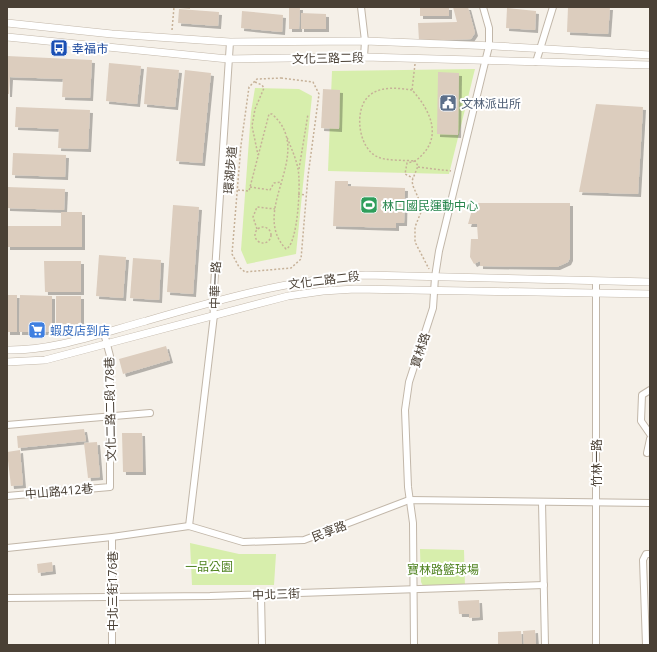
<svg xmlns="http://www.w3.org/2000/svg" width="657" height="652" viewBox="0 0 657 652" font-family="'Open Sans','Noto Sans TC',sans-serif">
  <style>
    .green { fill: #d7eeac }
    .building { fill: #dccdbe; filter: url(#shadow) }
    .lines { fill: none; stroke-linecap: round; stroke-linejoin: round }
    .minor-casing { stroke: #c2b7a9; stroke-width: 8 }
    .tertiary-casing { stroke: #c2b7a9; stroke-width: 8 }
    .path { stroke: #c6b198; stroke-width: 1.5; stroke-dasharray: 2 2; stroke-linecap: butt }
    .minor { stroke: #fff; stroke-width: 6 }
    .tertiary { stroke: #fff; stroke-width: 7 }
    .labels { text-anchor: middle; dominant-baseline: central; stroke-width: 4; stroke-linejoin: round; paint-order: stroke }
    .transit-label { font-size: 12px; fill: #164399; stroke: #fff; text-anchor: start }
    .street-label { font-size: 12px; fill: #4a4035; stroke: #fff }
    .service-label { font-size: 12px; fill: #4e5e75; stroke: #fff; text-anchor: start }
    .leisure-label { font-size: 12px; fill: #27864d; stroke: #fff; text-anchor: start }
    .shop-label { font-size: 12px; fill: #366cbe; stroke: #fff; text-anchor: start }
    .park-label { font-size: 12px; fill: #508321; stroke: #fff }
  </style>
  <defs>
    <filter id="shadow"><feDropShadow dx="3" dy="3" stdDeviation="0" flood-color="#0004"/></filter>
  </defs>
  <rect width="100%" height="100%" fill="#f5f0e8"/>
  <g class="green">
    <polygon points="475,69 449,174 328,171 332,71"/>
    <polygon points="255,88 299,89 312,96 296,254 247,264 241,250 251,112"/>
    <polygon points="190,543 239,554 276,554 274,585 192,585"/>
    <polygon points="420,549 464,550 465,587 424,588 421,582"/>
  </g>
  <g class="building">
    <polygon points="179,7 190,7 190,9 179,8"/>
    <polygon points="289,7 300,7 299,29 289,29"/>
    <rect x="420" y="7" width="29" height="9"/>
    <polygon points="453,7 468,7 475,33 471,39 419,41 418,23 457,22"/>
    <polygon points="568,7 610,7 608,34 567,32"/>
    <polygon points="507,8 536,11 535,30 506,28"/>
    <polygon points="179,9 219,12 218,26 178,23"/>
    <polygon points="242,11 283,15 282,32 241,28"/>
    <polygon points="301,13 326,14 326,29 301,29"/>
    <polygon points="7,56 92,60 90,98 62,97 63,79 10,77 9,94 7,94"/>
    <polygon points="109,63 141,66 137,104 106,101"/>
    <polygon points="147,67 179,70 175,107 144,104"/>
    <polygon points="185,70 211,73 202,163 176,161"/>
    <polygon points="438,72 459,73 458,135 437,134"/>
    <polygon points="323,89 340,90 339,129 321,128"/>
    <polygon points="596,104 643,107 638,194 579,192"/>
    <polygon points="16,107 90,110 88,149 58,148 59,129 15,127"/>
    <polygon points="13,153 66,155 65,177 12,175"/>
    <polygon points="335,181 348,181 348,186 405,188 404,223 396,223 396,228 333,226"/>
    <polygon points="7,187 65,189 64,210 7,208"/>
    <polygon points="474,203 570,203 570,258 568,262 557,267 480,266 480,261 474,264 470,257 471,239 478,239 477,224 468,224"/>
    <polygon points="173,205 199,207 193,294 167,292"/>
    <polygon points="61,212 82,212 82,247 7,247 7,226 61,226"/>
    <polygon points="99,255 126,257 123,298 96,296"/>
    <polygon points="133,258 161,260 159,300 130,298"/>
    <polygon points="44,261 81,261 81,292 45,292"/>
    <rect x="7" y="295" width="10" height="37"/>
    <polygon points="20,295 52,296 52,332 19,332"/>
    <polygon points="56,296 81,296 81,325 56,324"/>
    <polygon points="166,346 170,360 123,374 119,359"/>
    <polygon points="84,429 86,441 18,448 17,436"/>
    <polygon points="122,433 142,433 143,472 123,472"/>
    <polygon points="97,442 100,477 88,478 84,443"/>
    <polygon points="20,450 23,485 11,486 7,452"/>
    <polygon points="52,562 53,571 38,573 37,564"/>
    <polygon points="479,600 480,617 469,618 469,614 459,614 458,601"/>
    <polygon points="535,630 536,645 524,645 523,631"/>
    <polygon points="521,631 522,645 498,645 498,632"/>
  </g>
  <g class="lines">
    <defs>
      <g id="minor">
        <polyline points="361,7 365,41 364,57"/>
        <polyline points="536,62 553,7"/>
        <polyline points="650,390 642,395 641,421 650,434"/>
        <polyline points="7,425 150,413"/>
        <polyline points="647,453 650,439"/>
        <polyline points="7,496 110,487 110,356 104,333"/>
        <polyline points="542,502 545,645"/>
        <polyline points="189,526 214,315 213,302 230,42"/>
        <polyline points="7,548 112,537 189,526 243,542 304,540 409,500 650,503"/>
        <polyline points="261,595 262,645"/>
        <polyline points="7,598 210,596 544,585"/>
        <polyline points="112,645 112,537"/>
        <polyline points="414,645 413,523 408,487 405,410 409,382 433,308 435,277 439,251 489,46 489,28 483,7"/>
        <polyline points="596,645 596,281"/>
        <polyline points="646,645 643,560 646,554 650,554"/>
      </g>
      <g id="tertiary">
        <polyline points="7,23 112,34 230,42 365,41 495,46 650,55"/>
        <polyline points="7,37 228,59 364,57 650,65"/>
        <path d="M7 350C54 351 101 333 146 321 218 300 290 279 366 275L650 282"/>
        <polyline points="7,362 45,360 288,296 323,291 355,289 650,294"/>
      </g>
    </defs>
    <use href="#minor" class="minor-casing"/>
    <use href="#tertiary" class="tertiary-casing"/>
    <g class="path">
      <polyline points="172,30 174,7"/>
      <path d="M415 64 412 90C432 112 444 140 415 161L418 166 412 181 413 186 420 202 421 212 415 227V242L429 269"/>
      <polygon points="281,78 313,82 319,94 308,176 301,259 291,268 245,272 239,267 232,254 241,145 249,87 257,79"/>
      <polyline points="255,82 262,85 264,88 255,109 252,126 258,155"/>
      <path d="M412 90C398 88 381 86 370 95 353 108 358 149 378 157 386 161 405 160 415 161L407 163 405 174 413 178"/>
      <polyline points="418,167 451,171"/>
      <polyline points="299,169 308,114"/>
      <polyline points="250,187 270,190 274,183 281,182"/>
      <path d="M238 190 249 191 269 114H272C317 154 248 209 286 249 298 245 301 182 298 169 296 158 291 148 287 137"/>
      <polyline points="298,194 306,195"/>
      <circle cx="263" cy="235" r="8"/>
      <polyline points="257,229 253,217 257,207 275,209"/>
    </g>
    <use href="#minor" class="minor"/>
    <use href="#tertiary" class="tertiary"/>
  </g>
  <defs>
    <symbol id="bus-square" viewBox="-11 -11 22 22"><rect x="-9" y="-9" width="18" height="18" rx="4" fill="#1a4fb4" stroke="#fff"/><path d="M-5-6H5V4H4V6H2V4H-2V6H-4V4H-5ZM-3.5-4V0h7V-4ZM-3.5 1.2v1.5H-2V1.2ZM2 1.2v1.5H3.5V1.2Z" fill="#fff"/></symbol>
    <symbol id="civic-square" viewBox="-11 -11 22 22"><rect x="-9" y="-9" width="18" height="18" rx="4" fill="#5c6f8a" stroke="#fff"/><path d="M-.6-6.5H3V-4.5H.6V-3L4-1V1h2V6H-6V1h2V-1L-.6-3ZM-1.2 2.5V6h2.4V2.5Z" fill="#fff"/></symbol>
    <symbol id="stadium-square" viewBox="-11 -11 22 22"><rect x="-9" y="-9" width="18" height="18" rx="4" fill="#2e9e5b" stroke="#fff"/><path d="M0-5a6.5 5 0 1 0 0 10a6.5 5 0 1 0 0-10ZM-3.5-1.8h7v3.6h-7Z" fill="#fff"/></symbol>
    <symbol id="supermarket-square" viewBox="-11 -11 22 22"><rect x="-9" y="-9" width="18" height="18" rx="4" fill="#3f7fe0" stroke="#fff"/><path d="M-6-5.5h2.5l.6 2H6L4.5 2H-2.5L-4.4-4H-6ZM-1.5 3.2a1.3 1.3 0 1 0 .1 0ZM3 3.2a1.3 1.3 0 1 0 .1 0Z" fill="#fff"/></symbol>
  </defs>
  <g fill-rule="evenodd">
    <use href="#bus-square" x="49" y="38" width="20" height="20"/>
    <use href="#civic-square" x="438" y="93" width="20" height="20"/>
    <use href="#stadium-square" x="359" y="195" width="20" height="20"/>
    <use href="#supermarket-square" x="27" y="320" width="20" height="20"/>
  </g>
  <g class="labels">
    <g class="transit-label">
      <text x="72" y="48">幸福市</text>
    </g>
    <g class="street-label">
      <text transform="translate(328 58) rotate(-1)">文化三路二段</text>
      <text transform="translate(230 170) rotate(-85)">環湖步道</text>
      <text transform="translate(324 280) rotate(-7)">文化二路二段</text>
      <text transform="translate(215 285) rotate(-88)">中華一路</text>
      <text transform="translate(420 350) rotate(-72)">寶林路</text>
      <text transform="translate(110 409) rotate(-91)">文化二路二段178巷</text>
      <text transform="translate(596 463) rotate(-90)">竹林一路</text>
      <text transform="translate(59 491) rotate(-5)">中山路412巷</text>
      <text transform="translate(329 531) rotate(-21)">民享路</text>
      <text transform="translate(112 591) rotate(-90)">中北三街176巷</text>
      <text transform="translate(276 594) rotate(-2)">中北三街</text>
    </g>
    <g class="service-label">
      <text x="461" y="103">文林派出所</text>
    </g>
    <g class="leisure-label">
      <text x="382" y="205">林口國民運動中心</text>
    </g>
    <g class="shop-label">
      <text x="50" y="330">蝦皮店到店</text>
    </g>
    <g class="park-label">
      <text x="209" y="566">一品公園</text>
      <text x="443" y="569">寶林路籃球場</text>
    </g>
  </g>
  <rect width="657" height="652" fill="none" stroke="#4a4035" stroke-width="16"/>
</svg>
